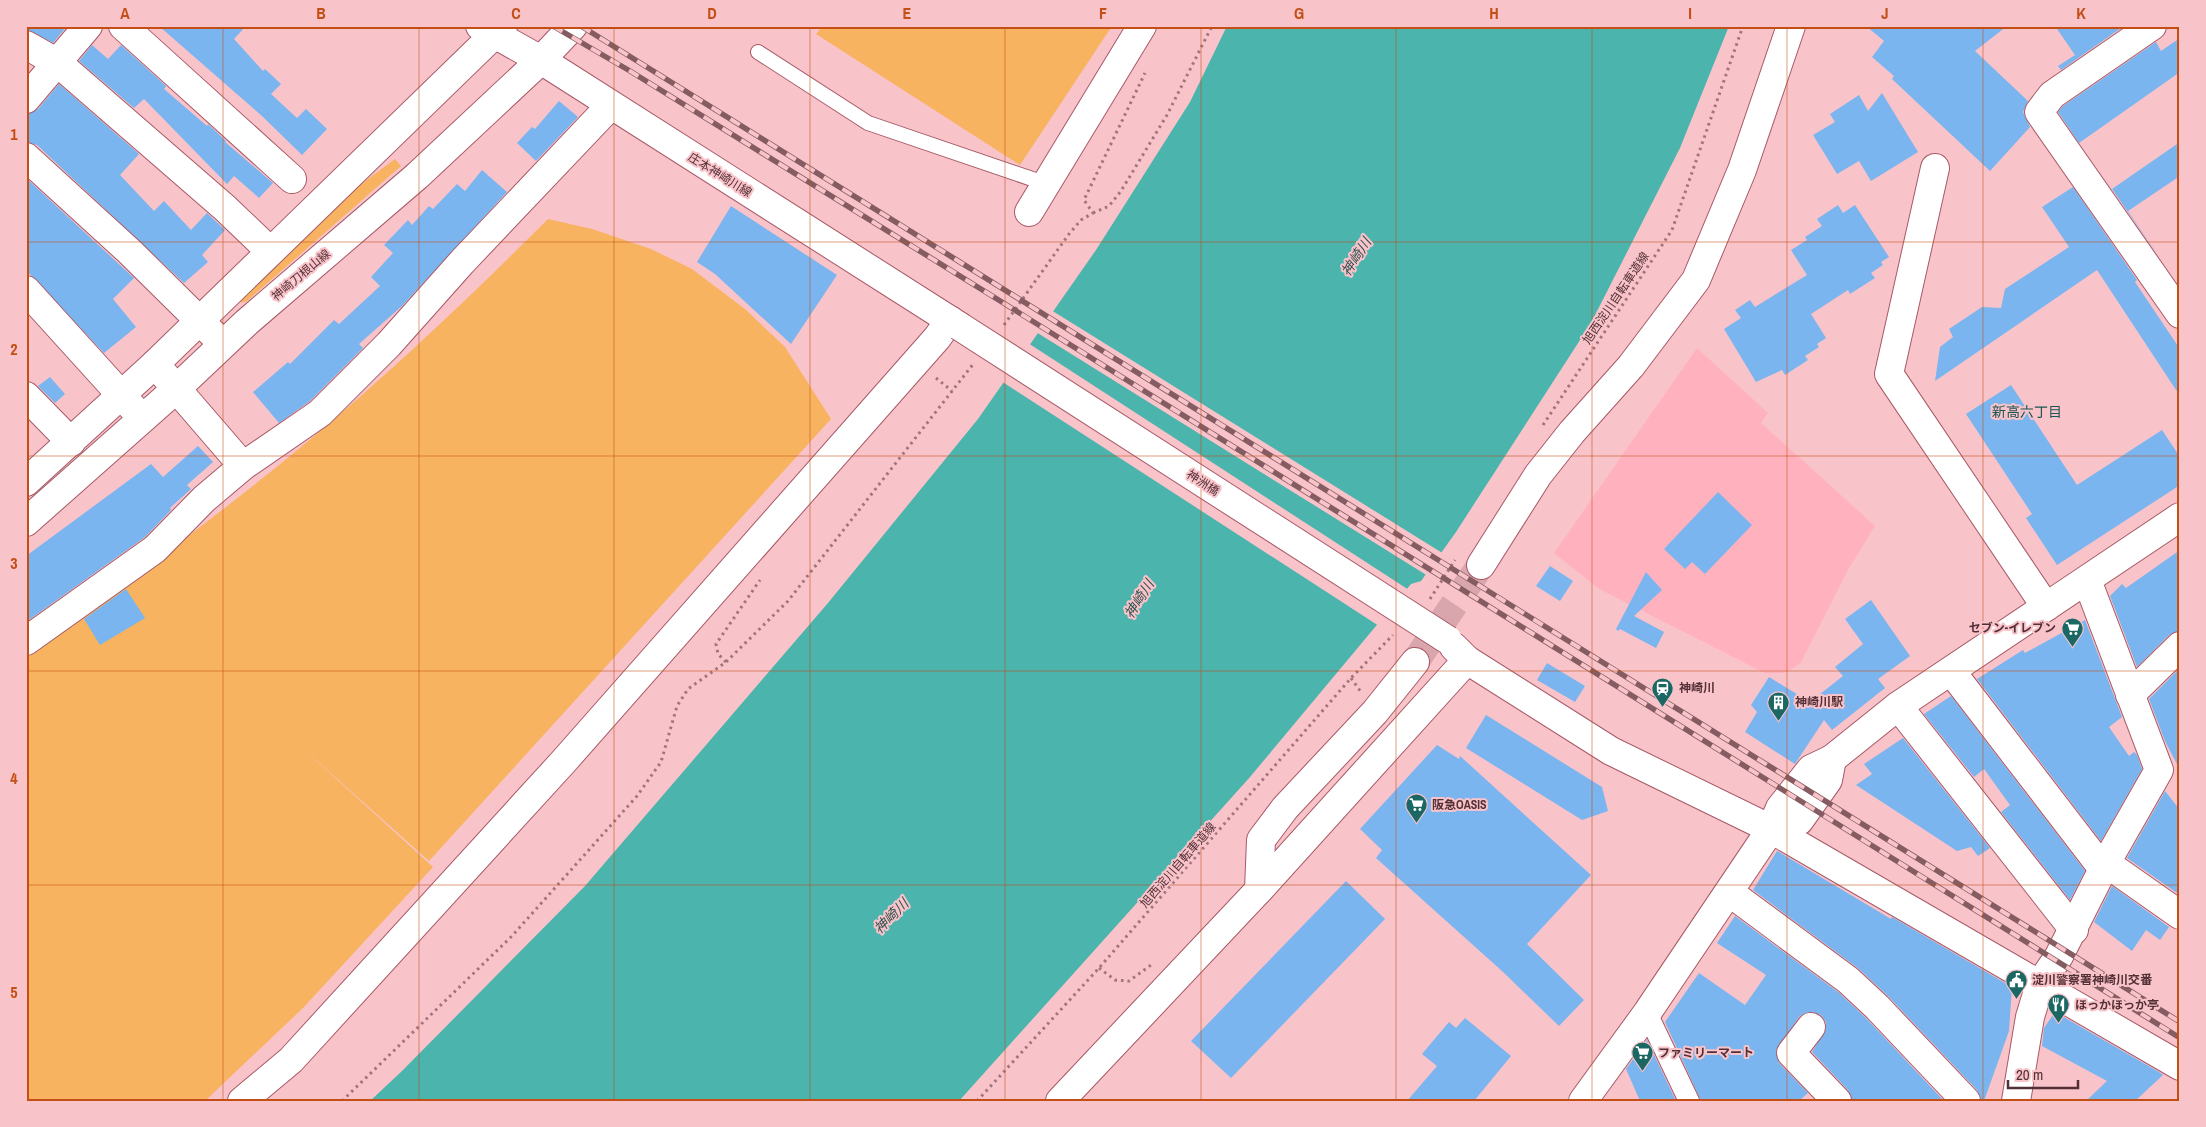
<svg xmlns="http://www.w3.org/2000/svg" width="2206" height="1127" viewBox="0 0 2206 1127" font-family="'Archivo Narrow','Noto Sans JP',sans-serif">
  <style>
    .built { fill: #ffb2bd }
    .green { fill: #f7b360 }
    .water { fill: #4ab4ad }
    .pier { fill: #f9c3ca }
    .building { fill: #7bb5ef }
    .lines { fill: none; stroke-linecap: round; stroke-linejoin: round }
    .tertiary-tunnel { stroke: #d8a6ac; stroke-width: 28; stroke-dasharray: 28 14; stroke-linecap: butt }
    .service-casing { stroke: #a75966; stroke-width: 16 }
    .pedestrian-casing { stroke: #a75966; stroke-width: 22 }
    .minor-casing { stroke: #a75966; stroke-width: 30 }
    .tertiary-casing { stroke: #a75966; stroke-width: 30 }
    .path { stroke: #a1757b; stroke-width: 3; stroke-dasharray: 2.5 4; stroke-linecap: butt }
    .service { stroke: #fff; stroke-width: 14 }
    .pedestrian { stroke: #fff; stroke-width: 20 }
    .minor { stroke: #fff; stroke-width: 28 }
    .tertiary { stroke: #fff; stroke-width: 28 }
    .rail-casing { stroke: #845c61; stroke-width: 5.5 }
    .rail { stroke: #f9c3ca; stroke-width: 4; stroke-dasharray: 11; stroke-linecap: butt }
    .tertiary-bridge-casing { stroke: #a75966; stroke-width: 30; stroke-linecap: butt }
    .tertiary-bridge { stroke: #fff; stroke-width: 28 }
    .grid { fill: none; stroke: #c34f16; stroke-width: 1; stroke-opacity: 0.55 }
    .labels { text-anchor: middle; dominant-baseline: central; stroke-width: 4; stroke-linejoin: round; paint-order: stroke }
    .street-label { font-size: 12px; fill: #533035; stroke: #f9c3ca }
    .poi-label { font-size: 12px; font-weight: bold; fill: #533035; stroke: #f9c3ca; text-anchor: start }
    .water-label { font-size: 14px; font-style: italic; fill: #325350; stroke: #f9c3ca }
    .neighbourhood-label { font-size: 14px; fill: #1b5653; stroke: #f9c3ca }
    .neatline { fill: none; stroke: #c34f16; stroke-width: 2 }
    .grid-label { font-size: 16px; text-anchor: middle; font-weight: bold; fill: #c34f16 }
  </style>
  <rect width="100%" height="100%" fill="#f9c3ca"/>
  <polygon class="built" points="1697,348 1768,413 1761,423 1875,526 1849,568 1800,664 1784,673 1765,673 1599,589 1554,553"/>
  <g class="green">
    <polygon points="823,26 1112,26 1020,165 816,34"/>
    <polygon points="395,159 401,166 247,301 241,303 241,298 353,190"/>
    <path d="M548 219 592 229 651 249 692 269 745 309 785 347 831 419 429 861 297 743 433 867 303 1008 205 1101H26V654C122 586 217 517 307 442 391 372 471 296 548 219Z"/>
  </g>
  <polygon class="water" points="1227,26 1729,26 1680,148 1591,323 1456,532 1421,581 1411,584 1250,777 959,1101 370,1101 401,1072 585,886 828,603 978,419 1096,250 1190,102"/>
  <g class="pier">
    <polygon points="1051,310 1444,554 1428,576 1036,332"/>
    <polygon points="1028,343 1409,590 1379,626 1001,381"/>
  </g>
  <g class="building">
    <polygon points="26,26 67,26 53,43 26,29"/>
    <polygon points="159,26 246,26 234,39 263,71 265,69 281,84 271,94 297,118 306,109 327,129 302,155 262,116"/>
    <polygon points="1866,26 2007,26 1975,51 2028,101 2023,112 2030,127 1990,171 1892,79 1894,76 1872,57 1884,41"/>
    <polygon points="2055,26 2124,26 2061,70 2058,66 2075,55"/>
    <polygon points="2180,38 2180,72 2079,143 2058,112 2063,106 2156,42 2161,51"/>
    <polygon points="92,45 108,59 121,45 166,86 164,89 207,126 208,124 226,141 225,142 273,183 259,198 234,176 227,184 144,99 134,108 79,61"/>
    <polygon points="59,84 139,154 120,175 154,211 164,201 191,230 207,213 225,230 202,255 208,262 184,283 37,145 26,142 26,114 38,109"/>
    <polygon points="1882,93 1918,152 1871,181 1859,161 1837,174 1813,135 1835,122 1830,114 1859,95 1868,111"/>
    <polygon points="559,101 578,117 536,161 517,143 532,127 535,129"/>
    <polygon points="2180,142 2180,176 2128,211 2163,263 2099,170 2112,189"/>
    <polygon points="482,170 507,192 402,306 359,344 363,348 310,401 279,423 253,392 288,362 290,364 334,320 339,324 380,286 371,277 393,253 384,245 408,220 412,225 429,206 433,209 457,184 465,191"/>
    <polygon points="26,178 134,278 113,299 136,327 104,353 26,270"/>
    <polygon points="2073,187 2137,280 2135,282 2180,349 2180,396 2097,270 1935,381 1940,347 1953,337 1949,329 1982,307 2001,308 2005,289 2069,247 2042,207"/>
    <polygon points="1838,205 1843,213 1855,205 1889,257 1881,262 1883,265 1871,273 1875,278 1850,294 1848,290 1811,314 1826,338 1817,344 1819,347 1805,356 1808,360 1785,375 1782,370 1756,382 1724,329 1741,318 1735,310 1750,300 1755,307 1807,275 1791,250 1807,240 1805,237 1822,226 1817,219"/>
    <polygon points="731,206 837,275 791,344 715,274 697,262"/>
    <polygon points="50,377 65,394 55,403 38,386"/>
    <polygon points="2011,385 2077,485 2162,430 2180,457 2180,485 2057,565 2026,518 2032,514 1966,414"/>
    <polygon points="198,446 213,462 187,485 191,489 170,508 171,510 145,537 26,622 26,556 151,464 163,477"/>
    <polygon points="1718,492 1752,525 1705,574 1692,562 1685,569 1664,549"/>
    <polygon points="2180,550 2180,631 2169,635 2137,667 2110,596 2122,584 2126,588"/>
    <polygon points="1550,566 1573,581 1560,601 1536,586"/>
    <polygon points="1646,572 1662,590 1634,616 1664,632 1656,648 1620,629 1618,631 1616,629"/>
    <polygon points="126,589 145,618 100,645 84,619"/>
    <polygon points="1871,600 1910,656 1878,679 1885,688 1832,730 1824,720 1795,764 1745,732 1757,712 1751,705 1769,677 1810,702 1843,676 1835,667 1863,644 1845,619"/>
    <polygon points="2085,620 2122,717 2109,727 2129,756 2134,752 2137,755 2142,769 2101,841 1977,679 2023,650 2025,653"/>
    <polygon points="1547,663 1585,686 1575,702 1537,680"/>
    <polygon points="2180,668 2180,770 2165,741 2149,699"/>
    <polygon points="1951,696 2085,871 2070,900 2001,812 2010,805 1984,769 1974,777 1924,714"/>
    <polygon points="1486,715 1602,787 1608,811 1582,820 1466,748"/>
    <polygon points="1903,738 1990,848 1978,856 1971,847 1957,851 1856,785 1872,774 1864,764"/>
    <polygon points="1437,745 1459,759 1460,756 1591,875 1527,944 1584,1000 1559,1026 1502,971 1376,858 1382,850 1360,829"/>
    <polygon points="2165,791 2180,810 2180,895 2127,858"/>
    <polygon points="1777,851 1891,919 1892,917 2012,987 2009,1031 1984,1101 1981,1101 1977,1090 1888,996 1859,969 1753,890"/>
    <polygon points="1346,881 1385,919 1231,1078 1191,1041"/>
    <polygon points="2112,886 2169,927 2160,940 2146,930 2132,951 2094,922"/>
    <polygon points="1735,916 1838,992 1866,1018 1944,1101 1852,1101 1848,1090 1812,1052 1826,1029 1826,1022 1821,1015 1813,1012 1805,1013 1799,1017 1776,1051 1779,1063 1808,1093 1799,1101 1701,1101 1665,1022 1699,973 1745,1005 1766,975 1717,943"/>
    <polygon points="2055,1012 2159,1072 2163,1075 2135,1101 2086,1101 2107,1081 2042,1046 2044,1028"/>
    <polygon points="1465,1018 1511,1056 1474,1101 1407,1101 1437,1066 1422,1054 1449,1022 1456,1028"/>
    <polygon points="1647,1040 1676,1101 1640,1101 1626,1069"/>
  </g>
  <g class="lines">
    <polyline class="tertiary-tunnel" points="1415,662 1481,565"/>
    <defs>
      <polyline id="service" points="758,52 868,123 1047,184"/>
      <polyline id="pedestrian" points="1647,1013 1689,1101"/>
      <g id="minor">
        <polyline points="123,26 292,179"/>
        <polyline points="2152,26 2052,95 2039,112 2180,314"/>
        <polyline points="26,45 58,63 225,208 270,251"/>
        <polyline points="26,99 88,26"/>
        <polyline points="26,157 130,252 223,344"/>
        <polyline points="1935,168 1889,374 2046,607"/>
        <polyline points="1029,212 1142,26"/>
        <polyline points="26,290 142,418"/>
        <polyline points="155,364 243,466 320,413 389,344 462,262 611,105"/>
        <polyline points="26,396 71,442"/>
        <polyline points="26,641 155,549 204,499 243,466"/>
        <polyline points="1951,671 2103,869"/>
        <polyline points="2130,695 2180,646"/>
        <polyline points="1898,706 2074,930"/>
        <polyline points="1771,829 2180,1066"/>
        <polyline points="1771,829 1799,821 1828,780 1832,759"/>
        <polyline points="2106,863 2180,915"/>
        <polyline points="1729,892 1848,980 1877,1007 1966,1101"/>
        <polyline points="1811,1027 1791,1053 1837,1101"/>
        <polyline points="242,1101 291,1060 564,761 937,338 950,320"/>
        <polyline points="1583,1101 1647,1013 1771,829 1780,808 1811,769 1832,759"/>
        <polyline points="2016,1101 2030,1017 2040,984 2059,956 2106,863 2159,770 2087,580"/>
      </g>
      <g id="tertiary">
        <polyline points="480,26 541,60 959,326"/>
        <polyline points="26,482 155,364 503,26"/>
        <polyline points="26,522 175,390 247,322 417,176 541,60 573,26"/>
        <polyline points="1481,565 1538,475 1572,432 1631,366 1696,280 1742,170 1791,26"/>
        <polyline points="1454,647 1467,660 1611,751 1771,829"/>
        <polyline points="1832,759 1898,706 2180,517"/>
        <polyline points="1259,890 1261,840 1285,808 1375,712 1415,662"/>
        <polyline points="1060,1101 1259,890 1467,660"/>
      </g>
    </defs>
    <use href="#service" class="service-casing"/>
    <use href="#pedestrian" class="pedestrian-casing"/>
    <use href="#minor" class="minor-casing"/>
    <use href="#tertiary" class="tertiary-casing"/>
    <g class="path">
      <polyline points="1093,213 1109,206 1121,191 1167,115 1212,26"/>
      <polyline points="1004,325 1069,234 1081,220 1093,213 1084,200 1145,73"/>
      <polyline points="936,378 952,391"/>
      <polyline points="1543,425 1672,230 1743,26"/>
      <polyline points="1430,599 1455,560"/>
      <polyline points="726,662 718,654 716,644 760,580"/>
      <polyline points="1351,678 1361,692"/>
      <polyline points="1099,968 1115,980 1129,981 1151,965"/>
      <polyline points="342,1101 512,936 637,796 661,762 677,706 688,689 726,662 788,601 974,363"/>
      <polyline points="977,1101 1099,968 1351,678 1393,635"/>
    </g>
    <use href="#service" class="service"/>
    <use href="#pedestrian" class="pedestrian"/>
    <use href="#minor" class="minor"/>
    <use href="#tertiary" class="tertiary"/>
    <defs>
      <g id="rail">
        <polyline points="553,26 630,71 997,299 2180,1038"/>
        <polyline points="581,26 2180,1022"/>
      </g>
    </defs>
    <use href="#rail" class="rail-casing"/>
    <use href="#rail" class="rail"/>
    <defs>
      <polyline id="tertiary-bridge" points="959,326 1448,640"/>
    </defs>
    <use href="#tertiary-bridge" class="tertiary-bridge-casing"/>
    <use href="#tertiary-bridge" class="tertiary-bridge"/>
  </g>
  <path class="grid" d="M223 26V1101M419 26V1101M614 26V1101M810 26V1101M1005 26V1101M1201 26V1101M1396 26V1101M1592 26V1101M1787 26V1101M1983 26V1101M26 242H2180M26 456H2180M26 671H2180M26 885H2180"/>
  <defs>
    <symbol id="supermarket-pin" viewBox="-11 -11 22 30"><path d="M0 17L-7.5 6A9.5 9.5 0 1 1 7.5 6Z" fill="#1a6763" stroke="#f9c3ca"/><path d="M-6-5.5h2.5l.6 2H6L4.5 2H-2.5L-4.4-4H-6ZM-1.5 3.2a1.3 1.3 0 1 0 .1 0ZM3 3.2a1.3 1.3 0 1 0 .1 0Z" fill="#fff"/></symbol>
    <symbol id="station-pin" viewBox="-11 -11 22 30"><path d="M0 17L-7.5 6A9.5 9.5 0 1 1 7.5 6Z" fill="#1a6763" stroke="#f9c3ca"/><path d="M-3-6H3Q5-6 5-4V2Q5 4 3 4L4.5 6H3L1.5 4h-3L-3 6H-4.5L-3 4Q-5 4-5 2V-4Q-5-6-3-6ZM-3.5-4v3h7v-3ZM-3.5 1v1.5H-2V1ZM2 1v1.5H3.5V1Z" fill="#fff"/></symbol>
    <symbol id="building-pin" viewBox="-11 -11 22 30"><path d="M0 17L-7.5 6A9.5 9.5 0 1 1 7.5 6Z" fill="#1a6763" stroke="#f9c3ca"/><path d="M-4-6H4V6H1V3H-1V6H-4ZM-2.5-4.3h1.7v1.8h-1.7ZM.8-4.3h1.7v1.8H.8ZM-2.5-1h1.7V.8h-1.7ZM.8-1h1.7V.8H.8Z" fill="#fff"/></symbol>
    <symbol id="civic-pin" viewBox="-11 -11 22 30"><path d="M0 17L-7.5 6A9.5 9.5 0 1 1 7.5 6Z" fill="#1a6763" stroke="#f9c3ca"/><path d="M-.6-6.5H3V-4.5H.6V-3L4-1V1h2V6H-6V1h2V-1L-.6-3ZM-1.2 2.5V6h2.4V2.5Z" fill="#fff"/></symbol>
    <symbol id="restaurant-pin" viewBox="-11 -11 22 30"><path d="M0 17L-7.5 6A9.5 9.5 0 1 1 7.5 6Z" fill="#1a6763" stroke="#f9c3ca"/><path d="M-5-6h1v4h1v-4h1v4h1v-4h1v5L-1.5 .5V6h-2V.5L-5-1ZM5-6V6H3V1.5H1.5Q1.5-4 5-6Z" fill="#fff"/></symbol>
  </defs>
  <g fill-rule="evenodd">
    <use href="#supermarket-pin" x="2060" y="616" width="25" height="34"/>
    <use href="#station-pin" x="1650" y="676" width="25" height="34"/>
    <use href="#building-pin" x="1766" y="690" width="25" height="34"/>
    <use href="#supermarket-pin" x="1404" y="792" width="25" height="34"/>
    <use href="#civic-pin" x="2004" y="968" width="25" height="34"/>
    <use href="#restaurant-pin" x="2046" y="992" width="25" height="34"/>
    <use href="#supermarket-pin" x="1630" y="1040" width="25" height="34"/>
  </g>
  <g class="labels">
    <g class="street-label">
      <text transform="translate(720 175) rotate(32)">庄本神崎川線</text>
      <text transform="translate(301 275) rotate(-40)">神崎刀根山線</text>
      <text transform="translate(1616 298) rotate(-56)">旭西淀川自転車道線</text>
      <text transform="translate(1203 483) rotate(33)">神洲橋</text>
      <text transform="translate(1178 865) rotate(-49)">旭西淀川自転車道線</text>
    </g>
    <g class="poi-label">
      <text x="2056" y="628" text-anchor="end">セブン-イレブン</text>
      <text x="1679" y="688">神崎川</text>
      <text x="1795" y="702">神崎川駅</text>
      <text x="1432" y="805">阪急OASIS</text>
      <text x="2032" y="980">淀川警察署神崎川交番</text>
      <text x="2075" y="1005">ほっかほっか亭</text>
      <text x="1658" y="1053">ファミリーマート</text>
    </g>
    <g class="water-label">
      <text transform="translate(1356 257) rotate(-57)">神崎川</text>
      <text transform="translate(1139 599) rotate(-58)">神崎川</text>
      <text transform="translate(891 916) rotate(-45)">神崎川</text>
    </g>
    <g class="neighbourhood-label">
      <text x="2027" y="412">新高六丁目</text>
    </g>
  </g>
  <rect width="2206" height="1127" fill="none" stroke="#f9c3ca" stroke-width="55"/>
  <path d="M2008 1080v8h70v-8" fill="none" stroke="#533035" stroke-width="2.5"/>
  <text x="2016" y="1080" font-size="15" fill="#533035" stroke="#f9c3ca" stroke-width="4" paint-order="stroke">20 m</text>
  <rect x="28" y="28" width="2150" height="1072" class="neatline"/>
  <g class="grid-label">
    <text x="125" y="19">A</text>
    <text x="321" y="19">B</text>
    <text x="516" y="19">C</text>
    <text x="712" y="19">D</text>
    <text x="907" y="19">E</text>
    <text x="1103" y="19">F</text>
    <text x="1299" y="19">G</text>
    <text x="1494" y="19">H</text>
    <text x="1690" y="19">I</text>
    <text x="1885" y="19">J</text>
    <text x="2081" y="19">K</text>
    <text x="14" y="140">1</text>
    <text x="14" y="355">2</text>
    <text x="14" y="569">3</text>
    <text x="14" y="784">4</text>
    <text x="14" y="998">5</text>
  </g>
</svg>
